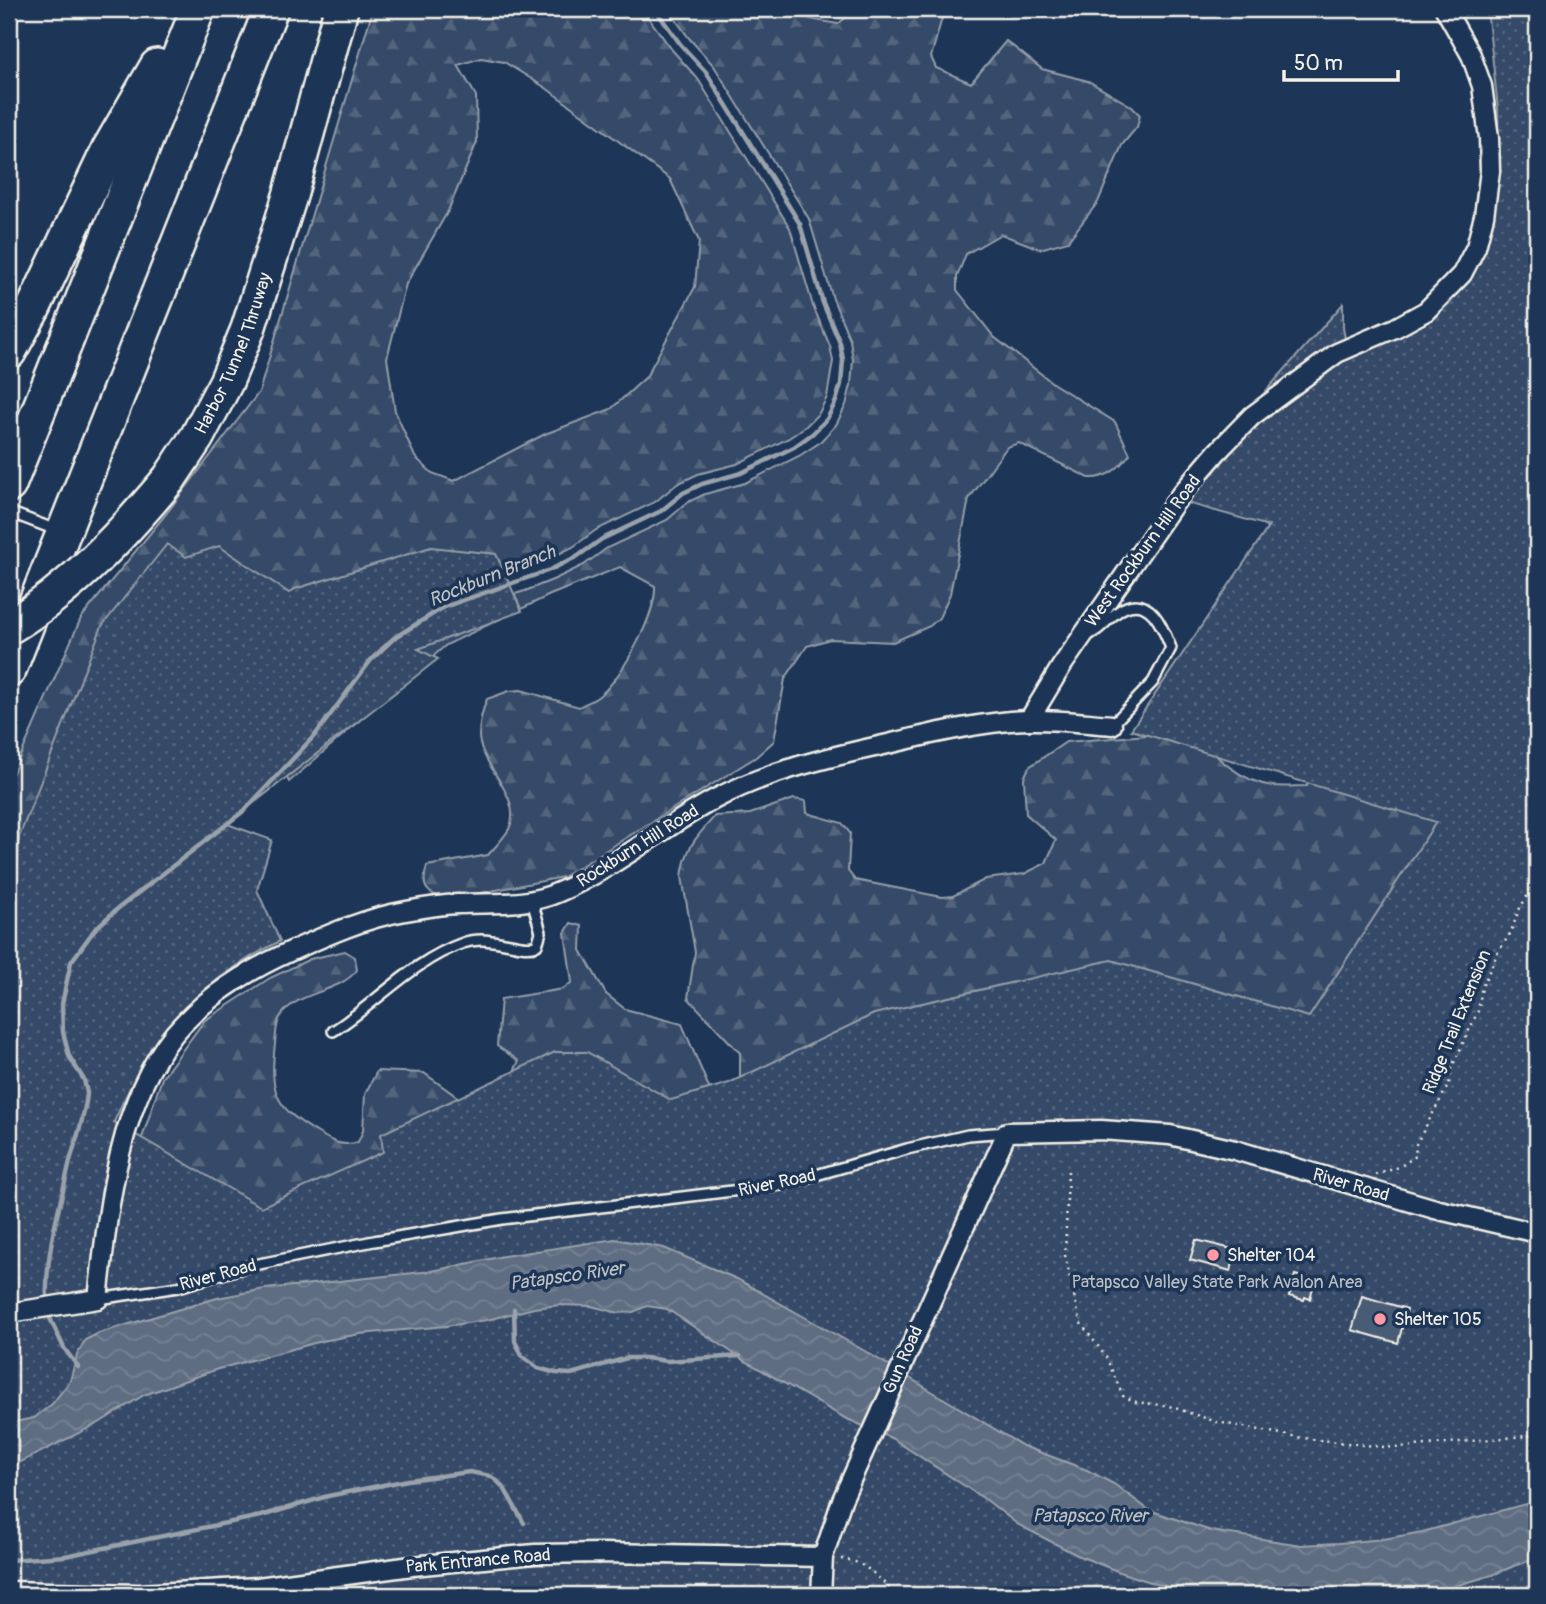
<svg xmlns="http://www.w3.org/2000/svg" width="1546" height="1604" viewBox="0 0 1546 1604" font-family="Pangolin,sans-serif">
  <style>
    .forest { fill: url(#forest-firs); stroke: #949ea8; stroke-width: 2; fill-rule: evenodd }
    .park { fill: url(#park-dots); stroke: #949ea8; stroke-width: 2 }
    .water { fill: url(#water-waves); stroke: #9aa2ab; stroke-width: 2 }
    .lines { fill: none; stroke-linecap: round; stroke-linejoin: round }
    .stream { stroke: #9aa2ab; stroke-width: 4.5 }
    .building { fill: #485b74; stroke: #f4f1e8; stroke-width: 2 }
    .service-casing { stroke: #f4f1e8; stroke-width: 14 }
    .minor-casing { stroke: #f4f1e8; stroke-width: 23 }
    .motorway-casing { stroke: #f4f1e8; stroke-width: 38 }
    .path { stroke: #f4f1e8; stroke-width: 2.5; stroke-dasharray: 2 5; stroke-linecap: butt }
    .service { stroke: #1d3557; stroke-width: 9 }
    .minor { stroke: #1d3557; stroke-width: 18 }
    .motorway { stroke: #1d3557; stroke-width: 33 }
    .motorway-bridge-casing { stroke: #f4f1e8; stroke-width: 38; stroke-linecap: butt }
    .motorway-bridge { stroke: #1d3557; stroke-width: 33 }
    .poi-dot { fill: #ff9aa2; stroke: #1d3557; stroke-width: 2.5 }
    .labels { text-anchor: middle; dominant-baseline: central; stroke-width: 7; stroke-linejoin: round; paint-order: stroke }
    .street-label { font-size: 18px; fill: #f4f1e8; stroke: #1d3557 }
    .poi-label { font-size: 18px; fill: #f4f1e8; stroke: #1d3557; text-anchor: start }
    .park-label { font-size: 18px; fill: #bbbfc1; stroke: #1d3557 }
    .water-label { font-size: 19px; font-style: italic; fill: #c0c3c4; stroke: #1d3557 }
  </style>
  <defs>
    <pattern id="forest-firs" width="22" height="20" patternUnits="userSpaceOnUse" patternTransform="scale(1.75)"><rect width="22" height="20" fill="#354a67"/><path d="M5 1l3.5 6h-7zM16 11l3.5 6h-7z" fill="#53657d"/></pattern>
    <pattern id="park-dots" width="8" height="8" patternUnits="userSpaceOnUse" patternTransform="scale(1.75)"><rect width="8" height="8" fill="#354a67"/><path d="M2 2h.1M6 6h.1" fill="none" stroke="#53657d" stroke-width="1.8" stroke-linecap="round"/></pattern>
    <pattern id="water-waves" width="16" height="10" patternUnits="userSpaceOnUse" patternTransform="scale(1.75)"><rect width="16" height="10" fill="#5e6d82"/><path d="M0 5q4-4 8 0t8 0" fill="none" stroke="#768294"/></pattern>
  </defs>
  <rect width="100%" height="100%" fill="#1d3557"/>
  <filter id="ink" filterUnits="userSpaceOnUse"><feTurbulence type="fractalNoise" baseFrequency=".0143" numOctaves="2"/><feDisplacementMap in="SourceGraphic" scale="14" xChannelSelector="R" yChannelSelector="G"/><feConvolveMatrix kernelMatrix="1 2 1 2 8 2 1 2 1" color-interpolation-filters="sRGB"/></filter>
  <g filter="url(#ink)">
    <g class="forest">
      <path d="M373 9H642L673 51 698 79 790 228 813 306 830 346 833 361 827 397 819 413 806 426 789 438 737 464 698 474 677 484 655 502 596 530 573 547 546 560 465 587 198 834 9 1299V782L81 618 166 514 259 392ZM481 58 504 62 546 88 670 179 699 241 695 287 646 377 611 409 545 434 454 481 432 473 415 457 395 411 387 358 406 284 448 211 477 142 476 96 458 65Z"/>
      <path d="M668 9H789L810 19 838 24 856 9H936L942 18 931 57 936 68 971 83 1006 41 1042 69 1088 81 1131 106 1140 115 1137 127 1122 145 1098 202 1068 241 1040 249 1001 234 966 254 957 277V290L994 337 1054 384 1115 422 1130 454C1119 468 1107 479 1089 478L1019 443 1007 447 969 499 950 594 939 618 930 626 893 642 830 639 807 646 785 679 774 741 756 757 563 877 449 899C427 895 420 888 427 866L488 855C495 847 504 838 509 829 524 798 481 766 479 737 479 724 482 711 487 699L509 691 521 690 579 707C585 703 593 701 599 696 621 680 657 613 655 586L620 567 550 595 446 645 289 782 287 778 324 741 358 693 471 607 525 591 555 579 584 565 607 548 667 520 688 502 705 494 745 483 799 456 819 443 836 425 846 405 851 385 853 360 850 340 833 299 809 219 714 66 689 38Z"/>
      <path d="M1537 9V1221L235 1263 128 1180 162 1078 204 1021 270 978 310 959 345 951 355 957 357 970C339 993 302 990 283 1013 276 1021 276 1034 275 1044 269 1094 276 1108 318 1133 333 1142 342 1147 358 1142L363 1131 365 1094 377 1071 424 1073 463 1101 508 1083 519 1061 497 1046 501 999 563 989 572 982 565 933 571 923 582 926 581 950 606 994 625 1009 682 1024 715 1102 740 1093V1053L688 998 695 952 682 877C685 848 696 837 715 816L750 814 794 799 806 801 807 813 842 823 850 833 848 871 855 880 942 897 953 896 986 879 1024 874 1046 863 1056 840 1026 814 1024 778 1029 767 1066 742 1182 732 1194 733C1215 756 1240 782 1273 786 1284 787 1296 786 1307 786L1313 730 1277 541 1255 514 1277 407 1355 353 1418 333 1463 292 1498 151 1503 68Z"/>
    </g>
    <path class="park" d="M1487 9H1537V1595H9V965L11 963 19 837 102 626 167 544 186 557 219 546 289 593 295 589 431 547 496 554 522 611 418 649 438 659 227 824 272 840 257 890 280 941C195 984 151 1035 114 1122L261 1207 383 1152 381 1134 555 1052H587L671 1100 729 1083 874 1014 1111 960 1309 1017 1436 822 1131 730 1269 526 1187 503 1223 459 1268 415 1257 401 1343 304V328L1349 359 1430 321 1451 302 1468 279 1499 169 1498 108Z"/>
    <polygon class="water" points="615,1239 664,1248 737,1279 863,1350 1023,1446 1087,1470 1114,1484 1149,1510 1211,1531 1301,1545 1339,1543 1384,1539 1422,1532 1537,1501 1537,1557 1492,1575 1425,1595 1212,1595 1167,1587 1122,1573 1077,1555 1017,1524 989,1502 893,1439 845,1418 742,1359 667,1309 647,1306 633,1312 619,1313 591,1306 560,1305 534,1308 487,1320 446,1326 360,1334 322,1341 218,1369 144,1395 99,1423 9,1468 9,1423 34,1418 52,1404 70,1381 77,1355 85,1340 99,1333 217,1298 265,1289 432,1271 504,1256"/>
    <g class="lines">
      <g class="stream">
        <path d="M47 1299C45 1253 60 1206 70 1161 76 1139 85 1117 87 1093L84 1080 69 1056 63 1032 62 1004 71 962 95 929 116 910 245 810 316 734 371 660 394 638 444 607 550 570 578 556 602 539 661 511 683 493 702 484 741 473 794 447 812 434 827 419 836 401 841 384 843 360 840 343 823 303 800 224 706 72 681 45 655 9"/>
        <polyline points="514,1309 515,1341 522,1356 538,1368 556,1373 571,1374 627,1358 646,1358 667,1361 740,1356"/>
        <polyline points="48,1314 64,1348 78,1367"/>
        <polyline points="9,1560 65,1556 261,1516 328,1496 408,1480 470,1472 490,1476 496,1480 504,1488 524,1523"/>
      </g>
    </g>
    <g class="building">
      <polygon points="1196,1240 1236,1250 1231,1271 1190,1260"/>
      <polygon points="1295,1275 1310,1279 1309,1282 1314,1283 1310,1299 1305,1297 1304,1300 1289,1296"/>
      <polygon points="1362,1296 1407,1309 1398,1343 1352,1330"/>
    </g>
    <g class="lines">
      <defs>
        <g id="service">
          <polyline points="9,512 56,530"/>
          <path d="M1084 637C1103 630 1109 615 1124 608 1151 595 1163 628 1171 648L1153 682 1112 725"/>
          <path d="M333 1031C377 1003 412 961 463 943 490 933 521 952 537 945L541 932 532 901"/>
          <polyline points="98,1299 178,1287 249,1266 374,1241 502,1219 781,1185 907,1149 968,1135 1007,1132"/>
        </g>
        <g id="minor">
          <polyline points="1029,720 1061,667 1181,494 1217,452 1252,416 1337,353 1395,328 1426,311 1462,274 1476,247 1484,216 1490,171 1489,138 1482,86 1471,55 1445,9"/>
          <path d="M9 1313 98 1299C108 1212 117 1105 174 1034 205 997 247 971 289 952 327 935 365 918 406 911 422 908 440 905 457 904 492 902 526 907 559 892 615 868 661 828 715 799 768 771 829 757 888 744 934 733 981 722 1028 720 1056 719 1085 723 1112 725"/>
          <polyline points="9,1591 139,1594 258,1587 412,1566 535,1554 602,1553 823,1557"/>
          <polyline points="821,1595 823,1557 842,1500 1007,1132 1101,1130 1170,1135 1235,1150 1435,1209 1537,1233"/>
        </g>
        <g id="motorway">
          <polyline points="9,352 34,307 109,149 157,66"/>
          <path id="s1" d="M169 479 197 437 226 382 248 329 290 196 341 9"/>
          <polyline points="9,485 198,9"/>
          <polyline points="9,670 271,9"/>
        </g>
      </defs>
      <use href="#service" class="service-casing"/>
      <use href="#minor" class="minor-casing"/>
      <use href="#motorway" class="motorway-casing"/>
      <g class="path">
        <polyline points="1068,1171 1065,1255 1080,1322 1106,1357 1123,1396 1136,1402 1169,1406 1217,1422 1302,1438 1393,1448 1537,1435"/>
        <polyline points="1376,1175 1399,1167 1416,1156 1415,1146 1449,1084 1451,1069 1478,1011 1482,987 1498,952 1510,934 1519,910 1537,879"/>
        <path d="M841 1559C864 1560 880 1579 896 1595"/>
      </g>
      <use href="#service" class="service"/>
      <use href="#minor" class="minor"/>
      <use href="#motorway" class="motorway"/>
      <defs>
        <path id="motorway-bridge" d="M9 627C72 589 122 535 169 479"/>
      </defs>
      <use href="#motorway-bridge" class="motorway-bridge-casing"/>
      <use href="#motorway-bridge" class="motorway-bridge"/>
    </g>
  </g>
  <g class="poi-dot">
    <circle cx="1213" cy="1255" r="7"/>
    <circle cx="1380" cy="1319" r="7"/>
  </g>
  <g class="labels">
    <g class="street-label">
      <text stroke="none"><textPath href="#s1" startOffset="142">Harbor Tunnel Thruway</textPath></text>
      <text transform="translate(1143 551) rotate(-54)">West Rockburn Hill Road</text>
      <text transform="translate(638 846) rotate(-32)">Rockburn Hill Road</text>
      <text transform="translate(1457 1022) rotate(-68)">Ridge Trail Extension</text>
      <text transform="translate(777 1183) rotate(-12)">River Road</text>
      <text transform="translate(1351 1185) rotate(16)">River Road</text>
      <text transform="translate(218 1275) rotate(-15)">River Road</text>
      <text transform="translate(903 1360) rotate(-66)">Gun Road</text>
      <text transform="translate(478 1561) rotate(-5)">Park Entrance Road</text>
    </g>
    <g class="poi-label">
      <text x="1227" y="1255">Shelter 104</text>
      <text x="1394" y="1319">Shelter 105</text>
    </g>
    <g class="park-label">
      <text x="1217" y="1282">Patapsco Valley State Park Avalon Area</text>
    </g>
    <g class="water-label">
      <text transform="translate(492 576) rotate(-22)">Rockburn Branch</text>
      <text transform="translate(567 1276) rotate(-8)">Patapsco River</text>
      <text x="1090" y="1516">Patapsco River</text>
    </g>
  </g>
  <rect width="1546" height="1604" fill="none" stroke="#1d3557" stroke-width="35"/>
  <rect x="18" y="18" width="1511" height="1569" fill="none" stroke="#f4f1e8" stroke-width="2.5" filter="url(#ink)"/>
  <path d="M1284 70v10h114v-10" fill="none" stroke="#f4f1e8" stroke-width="3.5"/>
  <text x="1294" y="70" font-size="21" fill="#f4f1e8" stroke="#1d3557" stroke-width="5" paint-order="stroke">50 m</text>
</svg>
